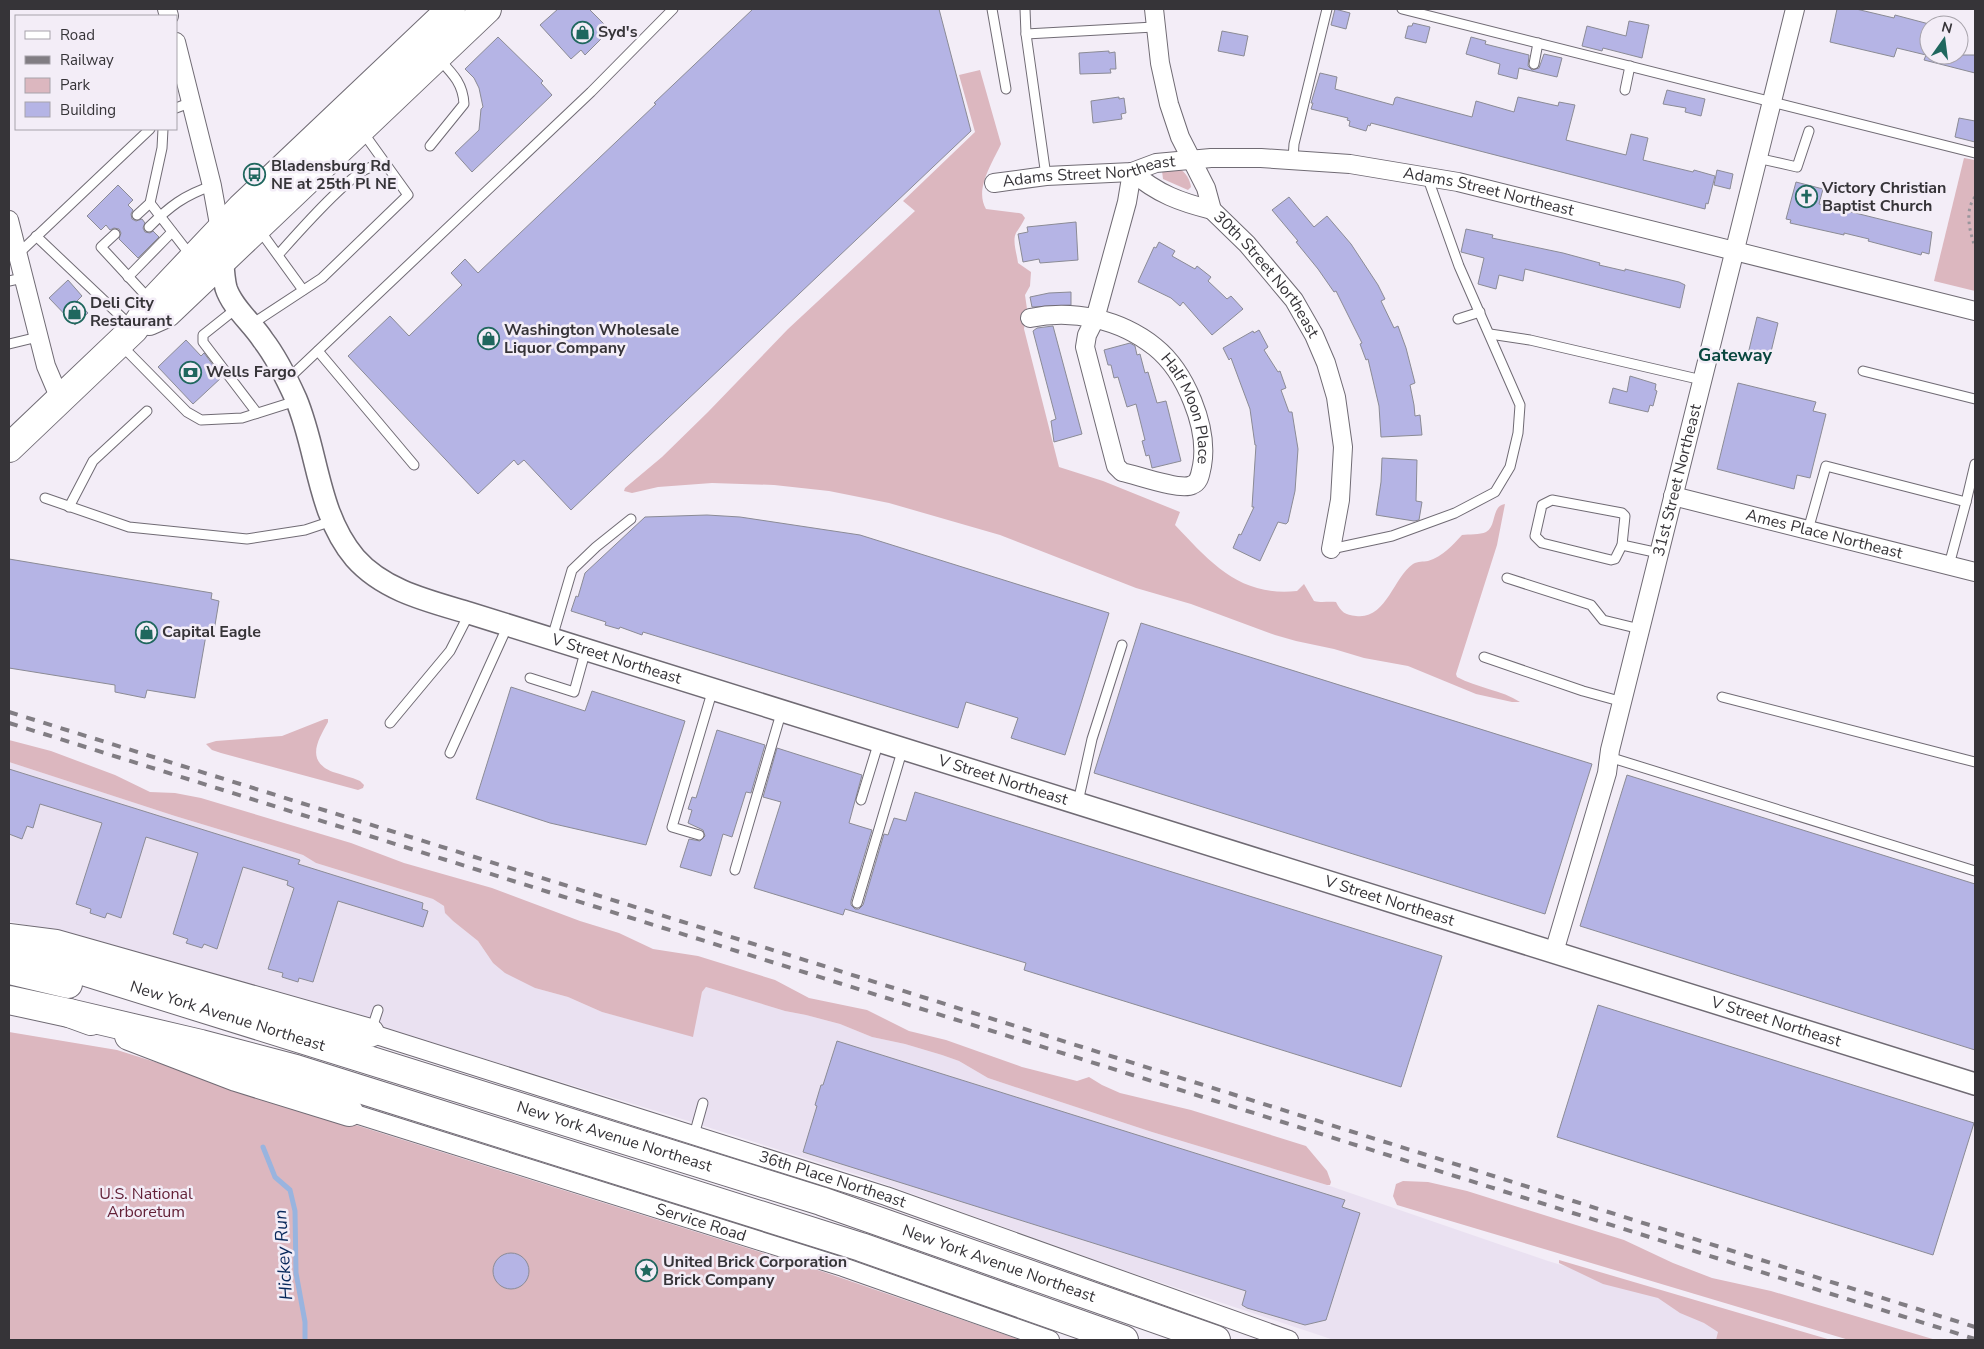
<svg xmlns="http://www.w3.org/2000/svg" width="1984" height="1349" viewBox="0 0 1984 1349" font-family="'Nunito Sans',sans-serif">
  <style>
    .built { fill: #eae1f1 }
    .green { fill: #dcb7bf }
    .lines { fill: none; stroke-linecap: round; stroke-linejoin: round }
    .stream { stroke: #99b4df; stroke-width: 5 }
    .building { fill: #b5b4e5; stroke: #8b8b95 }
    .service-casing { stroke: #706b74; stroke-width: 11 }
    .minor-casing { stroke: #706b74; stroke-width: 20 }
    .tertiary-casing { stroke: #706b74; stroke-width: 24 }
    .primary-casing { stroke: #706b74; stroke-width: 30 }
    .trunk-casing { stroke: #706b74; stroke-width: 30 }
    .motorway-casing { stroke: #706b74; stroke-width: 30 }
    .path { stroke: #99959c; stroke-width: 3; stroke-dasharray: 2.5 4; stroke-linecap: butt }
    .service { stroke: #fff; stroke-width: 9 }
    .minor { stroke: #fff; stroke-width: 18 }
    .tertiary { stroke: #fff; stroke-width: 21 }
    .primary { stroke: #fff; stroke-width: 28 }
    .trunk { stroke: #fff; stroke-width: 28 }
    .motorway { stroke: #fff; stroke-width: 28 }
    .rail { stroke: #817d83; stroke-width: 4; stroke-dasharray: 9 9; stroke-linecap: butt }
    .labels { text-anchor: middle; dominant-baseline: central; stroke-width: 5; stroke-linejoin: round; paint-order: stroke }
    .poi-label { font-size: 16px; font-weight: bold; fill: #363438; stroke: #f3edf7; text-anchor: start }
    .street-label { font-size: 16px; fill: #363438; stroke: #f3edf7 }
    .park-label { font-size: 16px; fill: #632137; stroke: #f3edf7 }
    .neighbourhood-label { font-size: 18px; font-weight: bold; fill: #09473f; stroke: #f3edf7 }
    .water-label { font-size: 18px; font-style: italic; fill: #08285b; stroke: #f3edf7 }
  </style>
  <rect width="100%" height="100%" fill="#f3edf7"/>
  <polygon class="built" points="9,762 175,816 281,848 303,855 316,863 433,899 444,906 446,913 453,921 478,941 493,963 535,988 568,997 602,1012 692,1036 702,992 706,987 785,1011 806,1015 840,1024 872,1037 905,1044 942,1055 959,1061 988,1078 1152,1132 1327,1185 1548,1261 1811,1340 1334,1340 1126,1271 868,1178 666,1114 102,942 9,921"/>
  <g class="green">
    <path d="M980 70 1001 144C993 162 974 189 986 209L1019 213 1022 214 1025 218C1022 224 1019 228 1016 233 1012 241 1017 254 1018 263L1031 272 1030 286 1025 295 1027 309 1024 329 1059 467 1103 481 1180 512 1175 525C1211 563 1240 597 1297 591L1304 584 1314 601C1322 603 1328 601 1336 602 1341 612 1345 615 1356 616 1386 620 1393 578 1413 564 1418 561 1423 562 1428 561 1443 556 1452 546 1462 535 1469 534 1480 535 1486 532 1497 526 1491 506 1505 504L1497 545 1456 674 1457 677C1477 688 1502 690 1520 702H1512L1476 694 1408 666 1364 658 1334 649 1296 641 1275 635 1191 604 1136 588 1000 535 889 503 829 491 774 485 712 483 658 487 632 493 624 491 625 488 662 457 708 412 788 329 915 211 903 201 975 132 959 75Z"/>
    <polygon points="1964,158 1975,160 1975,291 1934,281"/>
    <path d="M1179 169C1186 172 1190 180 1191 187L1188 190 1163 179 1162 171Z"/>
    <path d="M325 719H328V722C318 740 305 761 333 772 342 775 351 777 360 781L364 785 363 788 358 790 221 753 212 750 206 744 216 741 282 736Z"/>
    <polygon points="9,740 51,751 115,775 150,792 175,793 201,798 351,843 404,863 492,888 580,921 619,933 653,949 698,956 775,980 809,998 867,1010 909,1031 946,1040 1022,1067 1077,1081 1089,1077 1102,1085 1120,1093 1191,1110 1306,1146 1327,1171 1331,1182 1330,1185 1327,1185 1152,1132 988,1078 959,1061 942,1055 905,1044 872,1037 840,1024 806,1015 785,1011 706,987 702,992 693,1037 602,1012 568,997 535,988 505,973 493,963 478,941 453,921 445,913 444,906 433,899 316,863 303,855 281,848 175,816 9,762"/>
    <polygon points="9,1032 117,1050 824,1272 1021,1340 9,1340"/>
    <polygon points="1403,1181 1428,1182 1467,1191 1624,1240 1673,1263 1712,1278 1771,1291 1936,1340 1849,1340 1397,1205 1393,1196 1396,1184"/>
    <polygon points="1559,1260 1831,1340 1716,1340 1718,1332 1704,1323 1680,1313 1658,1298 1603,1284 1559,1263"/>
  </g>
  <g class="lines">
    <polyline class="stream" points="263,1147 275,1177 290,1190 295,1211 296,1273 305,1322 305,1340"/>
  </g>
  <g class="building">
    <polygon points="558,9 589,9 610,30 585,55 581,50 571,59 540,25"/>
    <polygon points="753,9 939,9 971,131 571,510 524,460 518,465 514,460 478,494 348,356 390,316 409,336 462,285 451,273 465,259 478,273 656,104 654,103"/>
    <polygon points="1335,9 1350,13 1346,29 1331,25"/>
    <polygon points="1837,9 1856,9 1894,18 1895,15 1929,24 1929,55 1975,55 1975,73 1924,60 1926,55 1897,48 1894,57 1830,42"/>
    <polygon points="1629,21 1649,25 1642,58 1603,48 1602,51 1582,46 1587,26 1626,36"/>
    <polygon points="1413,23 1430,27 1426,43 1405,38 1408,26 1412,26"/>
    <polygon points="1222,31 1248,36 1244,56 1218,51"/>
    <polygon points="498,37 543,81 541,83 552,95 472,172 455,153 479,130 481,109 483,107 479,88 474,78 465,69"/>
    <polygon points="1471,37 1486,41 1485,44 1529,55 1528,66 1532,70 1539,68 1544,54 1562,58 1557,77 1519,68 1517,79 1498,74 1500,64 1466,54"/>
    <polygon points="1109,51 1109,53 1115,52 1116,69 1110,69 1111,73 1080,74 1079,53"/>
    <polygon points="1320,73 1337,77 1335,89 1393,105 1395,98 1397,97 1472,117 1476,101 1514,112 1518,97 1558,106 1559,102 1575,105 1566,140 1626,155 1631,134 1648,138 1643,160 1693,172 1694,170 1715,176 1708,204 1706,203 1705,209 1371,123 1370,126 1368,125 1366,131 1349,126 1350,121 1347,120 1348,118 1311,109 1313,103 1311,103"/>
    <polygon points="1667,90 1705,99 1701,116 1685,112 1686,108 1663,104"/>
    <polygon points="1119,97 1119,99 1124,98 1126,113 1121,114 1122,119 1093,123 1091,101"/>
    <polygon points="1959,118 1975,121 1975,142 1955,137"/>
    <polygon points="1717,170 1733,174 1730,189 1714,185"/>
    <polygon points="1796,182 1823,189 1819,204 1932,232 1929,254 1922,252 1921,255 1868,241 1869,239 1844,233 1844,235 1790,223 1791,220 1786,219"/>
    <polygon points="118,185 133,200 128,205 133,210 131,214 132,219 136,221 142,219 145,223 143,228 145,232 150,233 153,231 159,237 138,258 119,239 121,233 119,229 114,228 110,230 106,225 101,230 87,216"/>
    <polygon points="1289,197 1314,227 1327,216 1351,244 1378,285 1385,299 1381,301 1394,328 1398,326 1406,348 1415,383 1410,385 1414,405 1415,416 1420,415 1422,435 1381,437 1379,406 1368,359 1366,360 1360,344 1362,343 1336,291 1334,292 1318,269 1296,242 1298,241 1272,210"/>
    <polygon points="1076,222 1078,260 1040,263 1039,259 1023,262 1018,234 1028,232 1027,227"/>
    <polygon points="1466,229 1493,235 1492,238 1563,253 1600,263 1599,265 1625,271 1625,269 1679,282 1685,285 1680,308 1525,269 1523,281 1499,275 1496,289 1478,284 1484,258 1461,252"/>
    <polygon points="1159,242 1175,251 1172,256 1195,269 1197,266 1211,277 1208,281 1227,299 1231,296 1243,309 1212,335 1183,302 1180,306 1171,298 1138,282 1154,247 1156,248"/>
    <polygon points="68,280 82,296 77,301 88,313 75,325 49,298"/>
    <polygon points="1071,292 1071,305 1032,307 1030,297 1049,293"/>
    <polygon points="1757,317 1778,323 1769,360 1748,354"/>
    <polygon points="1053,326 1082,434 1054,442 1051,421 1056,419 1033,331 1037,328"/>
    <polygon points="1259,330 1268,347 1264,350 1278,372 1280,371 1286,388 1281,390 1289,412 1292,412 1298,449 1295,491 1288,522 1286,524 1278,522 1260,561 1233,548 1239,534 1241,535 1254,507 1252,507 1256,445 1255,445 1250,409 1231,358 1229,360 1223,348 1253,331 1254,333"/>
    <polygon points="186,340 201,356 204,353 222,377 193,404 158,367"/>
    <polygon points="1130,343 1135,346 1137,355 1140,354 1145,373 1148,372 1157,403 1166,401 1181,461 1152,468 1149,455 1146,456 1142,441 1145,440 1136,404 1127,407 1118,377 1114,378 1111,365 1108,365 1104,350"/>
    <polygon points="1630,376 1656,384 1655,390 1657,391 1653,406 1650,405 1648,412 1609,403 1613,388 1627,392"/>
    <polygon points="1738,383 1816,402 1813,411 1826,414 1810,478 1797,475 1794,489 1717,469"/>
    <polygon points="1382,458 1417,460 1416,501 1422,502 1419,520 1414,521 1376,515 1381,482"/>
    <polygon points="707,515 740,517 860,535 1109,613 1065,755 1011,738 1018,718 966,702 958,728 643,632 642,635 620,627 619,629 605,625 606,622 571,611 576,596 578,597 585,573 645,517"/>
    <polygon points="9,559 212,593 211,599 219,601 213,637 206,635 195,698 147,690 145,698 115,692 115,685 9,668"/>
    <polygon points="1141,623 1592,764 1545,914 1094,773"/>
    <polygon points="511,687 585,711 592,691 685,721 646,845 550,823 476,799"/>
    <polygon points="717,730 765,745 751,793 746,792 732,837 723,834 711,876 680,867 689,839 700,841 705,836 703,830 688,823 692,810 688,809 692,797 696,798"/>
    <polygon points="777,748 862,775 849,823 872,830 851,901 851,905 855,909 859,909 863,905 884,834 888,835 894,818 906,821 915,792 1442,956 1401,1087 1024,970 1026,963 845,909 843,915 754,888 781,802 763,797"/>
    <polygon points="9,769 300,860 298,864 423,903 422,909 428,911 423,927 338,901 313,982 299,978 298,982 282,977 283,973 268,969 294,888 287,885 288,881 243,867 217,949 204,944 202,948 186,943 188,939 173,934 198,853 146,837 121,918 107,913 105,918 90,913 91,909 76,904 102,823 40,804 33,828 27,826 22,839 9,834"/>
    <polygon points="1627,775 1975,884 1975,1050 1580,926"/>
    <polygon points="1598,1005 1974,1123 1933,1255 1557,1137"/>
    <polygon points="837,1041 1345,1200 1342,1207 1360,1213 1326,1320 1305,1325 1247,1308 1242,1305 1246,1291 803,1152 817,1106 815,1105 821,1085 823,1085"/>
    <circle cx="511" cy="1271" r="18"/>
  </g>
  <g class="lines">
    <defs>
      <g id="service">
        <polyline points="992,9 1006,89"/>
        <polyline points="1025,9 1026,34 1046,176"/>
        <polyline points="1402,9 1975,153"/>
        <polyline points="1026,34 1154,27"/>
        <polyline points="1534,64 1538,43"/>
        <polyline points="1625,90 1630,66"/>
        <polyline points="176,108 192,102"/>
        <path d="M430 146 464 104C463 83 452 73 438 58"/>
        <polyline points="1757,158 1797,167 1809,131"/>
        <polyline points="1293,159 1294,144 1327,9"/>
        <polyline points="150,203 191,256"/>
        <polyline points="137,215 150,203 162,148 163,129"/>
        <path d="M149 227C169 207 184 195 212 186"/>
        <polyline points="258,228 303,290"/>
        <polyline points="115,234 101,247 150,300"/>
        <polyline points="36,236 132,327"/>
        <polyline points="18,254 150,129"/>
        <path d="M278 255C295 236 350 173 371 167 376 166 382 166 387 166"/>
        <polyline points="128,277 172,232"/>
        <polyline points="9,281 23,278"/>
        <polyline points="237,308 203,335 203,342 257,413"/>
        <polyline points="1458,319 1480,312"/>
        <polyline points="252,324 322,278 408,195 362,131"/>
        <polyline points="1490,334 1530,340 1702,380"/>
        <polyline points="9,344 38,337"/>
        <polyline points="122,346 187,412 201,420 242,418 296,401"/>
        <polyline points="318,351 414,465"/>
        <polyline points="1863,371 1975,399"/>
        <polyline points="287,380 591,92 673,9"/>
        <polyline points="45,498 129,527 247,539 305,530 332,521"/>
        <polygon points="1552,500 1622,513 1625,516 1622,545 1615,559 1611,560 1542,543 1535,536 1542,505"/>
        <polyline points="1966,502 1975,464"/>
        <polyline points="69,507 93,461 147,411"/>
        <polyline points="1808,530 1826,466 1966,502 1949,565"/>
        <polyline points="1622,545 1659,553"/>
        <polyline points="1331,549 1392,536 1455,513 1495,492 1510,467 1518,433 1520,405 1459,266 1427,176"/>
        <polyline points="1507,578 1591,605 1603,620 1640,629"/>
        <polyline points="552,638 572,570 596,547 631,519"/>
        <polyline points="1484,657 1583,691 1623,702"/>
        <polyline points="530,678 574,692 586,649"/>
        <polyline points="1722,697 1975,762"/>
        <polyline points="390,723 450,651 469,614"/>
        <polyline points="450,753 508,625"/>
        <polyline points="1609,757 1975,871"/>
        <polyline points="861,800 879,741"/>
        <polyline points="1078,802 1092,739 1122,645"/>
        <polyline points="699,835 672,827 713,689"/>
        <polyline points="735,870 782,710"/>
        <polyline points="857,903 903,748"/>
        <polyline points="371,1031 378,1010"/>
        <polyline points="694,1135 703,1103"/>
      </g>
      <g id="minor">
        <polyline points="167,9 169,16"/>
        <path id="s1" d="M1154 9 1160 63 1169 104 1180 137 1206 188 1212 210 1247 244 1294 300 1314 335 1326 363 1336 397 1343 447 1340 500 1331 549"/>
        <polyline points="176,42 212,186 220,230"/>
        <path d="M1132 172C1158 194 1180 202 1212 210"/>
        <path id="s2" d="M994 183 1046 176 1132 172 1156 163 1211 158H1261L1350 164 1458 182 1975 311"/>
        <polyline points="9,220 46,366 60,399"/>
        <path id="s3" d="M1030 318C1073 309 1120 319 1155 347 1185 371 1209 427 1202 466 1200 474 1200 482 1192 485 1180 491 1137 475 1122 472L1116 466 1085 347 1087 335 1095 319 1127 202 1132 172"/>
        <path id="s4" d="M1673 496 1975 572"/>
        <path id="s5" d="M1554 952 1607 773 1610 750 1795 9"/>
        <path id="s6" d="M370 1033 886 1196 1289 1340"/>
        <path id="s7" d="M349 1112 843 1267 1050 1340"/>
      </g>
      <g id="tertiary">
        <path id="s8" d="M222 250C223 262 223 276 226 288 232 307 252 323 263 340 277 358 287 379 296 399 318 451 317 513 355 558 384 591 429 601 469 613L1975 1084"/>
      </g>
      <g id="primary">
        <polyline points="149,321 167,313 487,9"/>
        <polyline points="9,448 134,329 152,302 241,208 451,9"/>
      </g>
      <g id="trunk">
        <polyline points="9,938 56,944 370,1033"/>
        <polyline points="9,1000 69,1013 91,1021"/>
        <polyline points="129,1036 236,1077 349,1112"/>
      </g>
      <g id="motorway">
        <path id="s9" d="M9 948 821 1201 1216 1340"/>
        <polyline points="9,970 68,984"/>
        <polyline points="69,1013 201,1044 296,1069 385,1097 861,1247 1124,1340"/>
      </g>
    </defs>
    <use href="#service" class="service-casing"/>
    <use href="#minor" class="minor-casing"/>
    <use href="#tertiary" class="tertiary-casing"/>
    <use href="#primary" class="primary-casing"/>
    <use href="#trunk" class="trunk-casing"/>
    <use href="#motorway" class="motorway-casing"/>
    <path class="path" d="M1975 197C1964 211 1970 232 1975 247"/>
    <use href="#service" class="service"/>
    <use href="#minor" class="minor"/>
    <use href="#tertiary" class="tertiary"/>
    <use href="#primary" class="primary"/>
    <use href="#trunk" class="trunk"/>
    <use href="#motorway" class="motorway"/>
    <g class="rail">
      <polyline points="9,712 709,930 1975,1327"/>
      <polyline points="9,723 1975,1339"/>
    </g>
  </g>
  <defs>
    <symbol id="shop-ring" viewBox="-11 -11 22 22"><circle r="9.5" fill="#f3edf7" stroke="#1f675e" stroke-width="1.5"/><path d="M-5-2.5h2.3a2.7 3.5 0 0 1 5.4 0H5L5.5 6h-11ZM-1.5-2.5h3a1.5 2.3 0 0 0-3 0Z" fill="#1f675e"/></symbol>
    <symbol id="bus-ring" viewBox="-11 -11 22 22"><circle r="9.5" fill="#f3edf7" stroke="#1f675e" stroke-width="1.5"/><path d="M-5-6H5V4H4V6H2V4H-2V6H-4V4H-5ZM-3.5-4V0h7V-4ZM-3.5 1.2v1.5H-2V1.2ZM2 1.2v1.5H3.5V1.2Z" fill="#1f675e"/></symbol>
    <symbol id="church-ring" viewBox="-11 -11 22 22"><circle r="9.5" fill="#f3edf7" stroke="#1f675e" stroke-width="1.5"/><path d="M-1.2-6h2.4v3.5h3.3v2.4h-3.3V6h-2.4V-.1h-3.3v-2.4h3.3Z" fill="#1f675e"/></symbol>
    <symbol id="bank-ring" viewBox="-11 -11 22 22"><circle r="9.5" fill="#f3edf7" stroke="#1f675e" stroke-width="1.5"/><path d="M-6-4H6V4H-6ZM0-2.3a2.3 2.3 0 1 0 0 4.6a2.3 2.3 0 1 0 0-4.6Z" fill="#1f675e"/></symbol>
    <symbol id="sight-ring" viewBox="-11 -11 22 22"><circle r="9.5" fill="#f3edf7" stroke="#1f675e" stroke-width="1.5"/><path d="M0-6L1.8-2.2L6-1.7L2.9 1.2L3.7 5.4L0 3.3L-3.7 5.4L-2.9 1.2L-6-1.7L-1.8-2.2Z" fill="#1f675e"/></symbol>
  </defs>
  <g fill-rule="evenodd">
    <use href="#shop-ring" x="570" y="20" width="25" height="25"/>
    <use href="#bus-ring" x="242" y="162" width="25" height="25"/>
    <use href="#church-ring" x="1794" y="184" width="25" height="25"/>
    <use href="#shop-ring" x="62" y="300" width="25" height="25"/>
    <use href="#shop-ring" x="476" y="326" width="25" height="25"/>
    <use href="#bank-ring" x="178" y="360" width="25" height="25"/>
    <use href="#shop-ring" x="134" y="620" width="25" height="25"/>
    <use href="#sight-ring" x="634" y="1258" width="25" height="25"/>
  </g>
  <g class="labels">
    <g class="poi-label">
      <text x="598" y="32">Syd's</text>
      <text x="271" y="166">Bladensburg Rd<tspan x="271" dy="18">NE at 25th Pl NE</tspan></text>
      <text x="1822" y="188">Victory Christian<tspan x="1822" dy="18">Baptist Church</tspan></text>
      <text x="90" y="303">Deli City<tspan x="90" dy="18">Restaurant</tspan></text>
      <text x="504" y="330">Washington Wholesale<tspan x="504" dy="18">Liquor Company</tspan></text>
      <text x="206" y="372">Wells Fargo</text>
      <text x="162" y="632">Capital Eagle</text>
      <text x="663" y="1262">United Brick Corporation<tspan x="663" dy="18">Brick Company</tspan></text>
    </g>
    <g class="street-label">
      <text stroke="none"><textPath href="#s2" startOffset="96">Adams Street Northeast</textPath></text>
      <text stroke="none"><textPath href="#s2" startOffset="500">Adams Street Northeast</textPath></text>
      <text stroke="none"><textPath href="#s1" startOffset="296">30th Street Northeast</textPath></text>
      <text stroke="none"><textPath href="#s3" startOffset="204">Half Moon Place</textPath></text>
      <text stroke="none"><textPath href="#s5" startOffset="488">31st Street Northeast</textPath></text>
      <text stroke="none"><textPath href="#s4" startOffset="156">Ames Place Northeast</textPath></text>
      <text stroke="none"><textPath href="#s8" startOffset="624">V Street Northeast</textPath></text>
      <text stroke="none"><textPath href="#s8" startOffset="1029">V Street Northeast</textPath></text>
      <text stroke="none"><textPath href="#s8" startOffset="1434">V Street Northeast</textPath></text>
      <text stroke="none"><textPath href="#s9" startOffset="229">New York Avenue Northeast</textPath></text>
      <text stroke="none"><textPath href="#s8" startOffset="1839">V Street Northeast</textPath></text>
      <text stroke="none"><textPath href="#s9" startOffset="634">New York Avenue Northeast</textPath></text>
      <text stroke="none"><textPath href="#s6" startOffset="485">36th Place Northeast</textPath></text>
      <text stroke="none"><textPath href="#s7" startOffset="369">Service Road</textPath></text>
      <text stroke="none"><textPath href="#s9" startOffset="1039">New York Avenue Northeast</textPath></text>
    </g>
    <g class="park-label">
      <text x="146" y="1194">U.S. National<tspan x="146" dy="18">Arboretum</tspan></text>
    </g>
    <g class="neighbourhood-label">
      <text x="1735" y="355">Gateway</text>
    </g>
    <g class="water-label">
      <text transform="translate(283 1255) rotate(-94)">Hickey Run</text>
    </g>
  </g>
  <rect width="1984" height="1349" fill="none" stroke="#363438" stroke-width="20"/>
  <rect x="15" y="15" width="162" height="115" fill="#f3edf7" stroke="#a7a3ab"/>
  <rect x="25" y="31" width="25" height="8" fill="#ffffff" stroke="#a7a3ab"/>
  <text x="60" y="40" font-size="15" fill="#363438">Road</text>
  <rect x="25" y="56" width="25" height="8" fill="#817d83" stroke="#a7a3ab"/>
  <text x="60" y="65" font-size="15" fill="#363438">Railway</text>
  <rect x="25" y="78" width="25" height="15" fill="#dcb7bf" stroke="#a7a3ab"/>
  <text x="60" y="90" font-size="15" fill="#363438">Park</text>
  <rect x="25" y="102" width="25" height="15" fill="#b5b4e5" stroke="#a7a3ab"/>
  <text x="60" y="115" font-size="15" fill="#363438">Building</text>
  <g transform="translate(1944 40) rotate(14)"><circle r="24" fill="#f3edf7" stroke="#a7a3ab"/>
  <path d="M0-4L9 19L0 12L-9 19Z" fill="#1f675e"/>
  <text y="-8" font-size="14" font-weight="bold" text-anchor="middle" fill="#363438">N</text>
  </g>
</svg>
